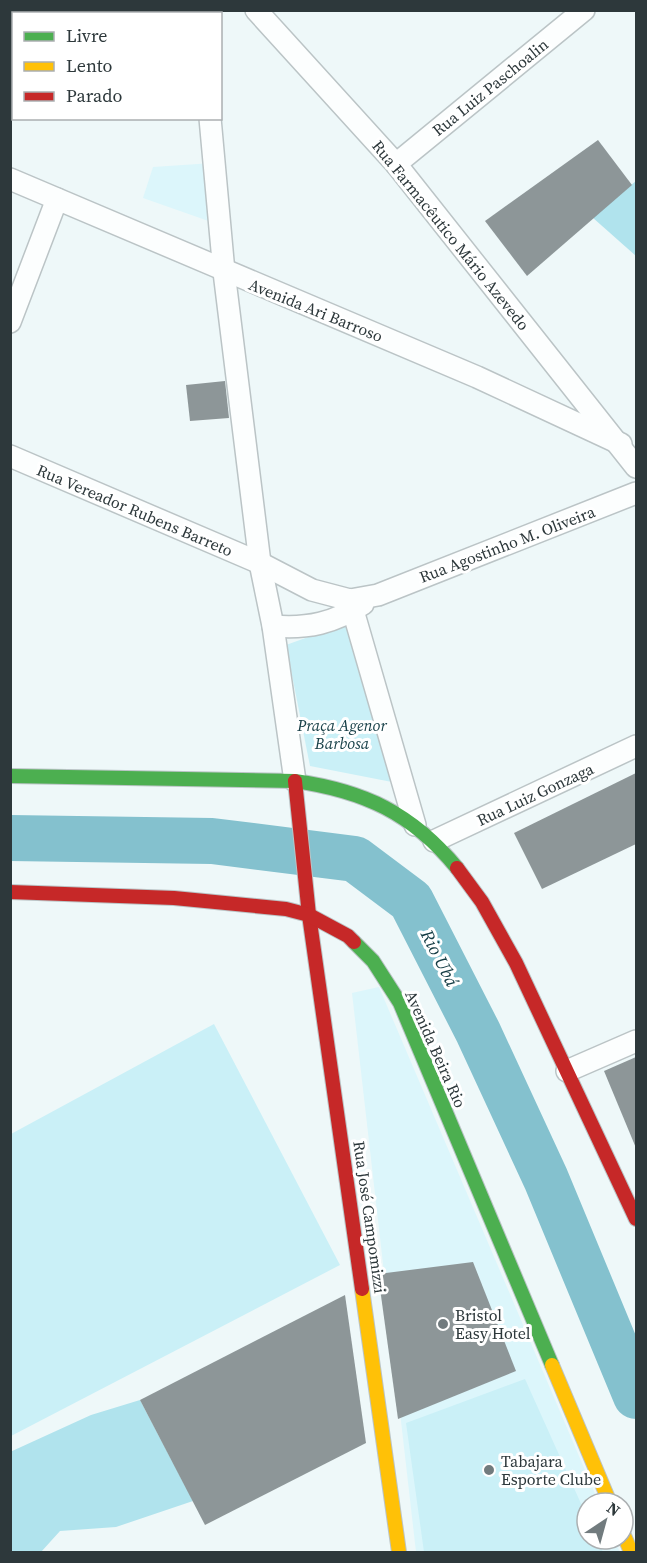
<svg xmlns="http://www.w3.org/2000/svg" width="647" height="1563" viewBox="0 0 647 1563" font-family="'Source Serif 4',serif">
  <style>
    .built { fill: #dcf6fb }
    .green { fill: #caf0f7 }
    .forest { fill: #b0e3ed }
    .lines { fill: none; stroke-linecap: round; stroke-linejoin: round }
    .river { stroke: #84c1ce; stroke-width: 46 }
    .building { fill: #8d9698 }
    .street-casing { stroke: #bbc4c6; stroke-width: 24 }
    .fast-casing { stroke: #bbc4c6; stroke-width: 16 }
    .slow-casing { stroke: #bbc4c6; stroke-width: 16 }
    .jam-casing { stroke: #bbc4c6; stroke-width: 16 }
    .street { stroke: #fcfefe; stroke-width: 21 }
    .fast { stroke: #4caf50; stroke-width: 14 }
    .slow { stroke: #ffc107; stroke-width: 14 }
    .jam { stroke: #c62828; stroke-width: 14 }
    .poi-dot { fill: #717b7e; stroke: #fff; stroke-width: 2 }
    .labels { text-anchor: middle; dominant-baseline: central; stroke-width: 6; stroke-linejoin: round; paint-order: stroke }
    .street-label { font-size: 16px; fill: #2d383b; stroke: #fff }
    .park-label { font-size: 16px; font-style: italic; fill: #194149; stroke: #fff }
    .poi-label { font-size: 16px; fill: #2d383b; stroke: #fff; text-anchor: start }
    .water-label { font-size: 18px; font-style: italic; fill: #133b43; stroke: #fff }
  </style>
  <rect width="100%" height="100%" fill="#eef8f9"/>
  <g class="built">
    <polygon points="213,163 217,224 143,198 153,167"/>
    <polygon points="379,987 599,1503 587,1503 587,1539 614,1539 620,1552 416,1552 352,993"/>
  </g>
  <g class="green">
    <polygon points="347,623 397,783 310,766 286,645"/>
    <polygon points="214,1024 340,1265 11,1436 11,1134"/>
    <polygon points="525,1379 587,1517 587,1539 597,1539 603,1552 424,1552 406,1423"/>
  </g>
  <g class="forest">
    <polygon points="636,181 636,256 592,217"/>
    <polygon points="140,1400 193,1501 116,1527 60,1531 41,1552 11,1552 10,1452 91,1415"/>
  </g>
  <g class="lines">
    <polyline class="river" points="10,838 212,841 355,859 411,901 478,1032 546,1179 636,1396"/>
  </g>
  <g class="building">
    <polygon points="598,140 632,185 527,276 485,221"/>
    <polygon points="225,381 229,418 190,421 186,385"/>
    <polygon points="636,773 636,844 542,889 514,833"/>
    <polygon points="636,1057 636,1148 604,1071"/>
    <polygon points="473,1262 516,1371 398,1419 378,1274"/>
    <polygon points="345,1295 366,1443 205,1525 140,1400"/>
  </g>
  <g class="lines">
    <defs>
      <g id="street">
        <polyline points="200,10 201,14"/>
        <polyline points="256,10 396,164 636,467"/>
        <polyline points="210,118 224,272 260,563 273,626 295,781"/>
        <polyline points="396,164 584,10"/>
        <polyline points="10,179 477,377 621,444"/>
        <polyline points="10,322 57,199"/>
        <polyline points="10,456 260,563 312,590 350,600 378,595 636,493"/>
        <polyline points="350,600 415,825"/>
        <path d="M273 626C308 629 334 623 363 604"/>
        <polyline points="434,841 636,746"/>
        <polyline points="567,1071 636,1041"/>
      </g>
      <g id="fast">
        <path d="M10 776 295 781C364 791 412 813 457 868"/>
        <polyline points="354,942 373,961 400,1003 552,1365"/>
      </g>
      <g id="slow">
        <polyline points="362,1289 399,1552"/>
        <polyline points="552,1365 610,1503"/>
        <polyline points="623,1533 631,1552"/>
      </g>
      <g id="jam">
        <polyline points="295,781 309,915 362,1289"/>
        <polyline points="457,868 482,902 516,963 636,1219"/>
        <polyline points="10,892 174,898 286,909 309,915 348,936 354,942"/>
      </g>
    </defs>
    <use href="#street" class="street-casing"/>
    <use href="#fast" class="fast-casing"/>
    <use href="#slow" class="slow-casing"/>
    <use href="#jam" class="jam-casing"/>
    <use href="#street" class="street"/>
    <use href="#fast" class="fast"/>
    <use href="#slow" class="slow"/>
    <use href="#jam" class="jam"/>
  </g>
  <g class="poi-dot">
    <circle cx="443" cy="1324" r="6"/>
    <circle cx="489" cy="1470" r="6"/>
  </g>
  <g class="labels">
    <g class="street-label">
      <text transform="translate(490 87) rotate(-39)">Rua Luiz Paschoalin</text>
      <text transform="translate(451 235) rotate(51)">Rua Farmacêutico Mário Azevedo</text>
      <text transform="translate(316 310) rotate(22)">Avenida Ari Barroso</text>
      <text transform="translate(135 510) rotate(23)">Rua Vereador Rubens Barreto</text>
      <text transform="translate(507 544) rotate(-21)">Rua Agostinho M. Oliveira</text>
      <text transform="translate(535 794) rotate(-25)">Rua Luiz Gonzaga</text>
      <text transform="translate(436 1049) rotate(66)">Avenida Beira Rio</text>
      <text transform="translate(370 1217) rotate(82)">Rua José Campomizzi</text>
    </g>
    <g class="park-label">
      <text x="342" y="725">Praça Agenor<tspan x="342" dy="18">Barbosa</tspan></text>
    </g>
    <g class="poi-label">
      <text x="455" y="1315">Bristol<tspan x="455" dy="18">Easy Hotel</tspan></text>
      <text x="501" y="1461">Tabajara<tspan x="501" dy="18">Esporte Clube</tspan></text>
    </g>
    <g class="water-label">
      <text transform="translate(440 958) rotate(63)">Rio Ubá</text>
    </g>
  </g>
  <rect width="647" height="1563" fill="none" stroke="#2d383b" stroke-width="24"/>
  <rect x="12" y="12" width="210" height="108" fill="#ffffff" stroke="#abafb1" stroke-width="1.5"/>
  <rect x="24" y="32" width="30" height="9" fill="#4caf50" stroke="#abafb1" stroke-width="1.5"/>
  <text x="66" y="42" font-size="18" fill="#2d383b">Livre</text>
  <rect x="24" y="62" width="30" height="9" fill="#ffc107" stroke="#abafb1" stroke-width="1.5"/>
  <text x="66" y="72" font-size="18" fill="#2d383b">Lento</text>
  <rect x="24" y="92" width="30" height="9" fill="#c62828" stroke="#abafb1" stroke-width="1.5"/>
  <text x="66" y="102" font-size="18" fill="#2d383b">Parado</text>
  <g transform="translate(605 1521) rotate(36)"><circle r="28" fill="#ffffff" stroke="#abafb1" stroke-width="1.5"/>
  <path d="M0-4.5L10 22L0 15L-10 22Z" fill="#717b7e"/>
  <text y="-9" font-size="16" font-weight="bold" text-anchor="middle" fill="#2d383b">N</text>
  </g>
</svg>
